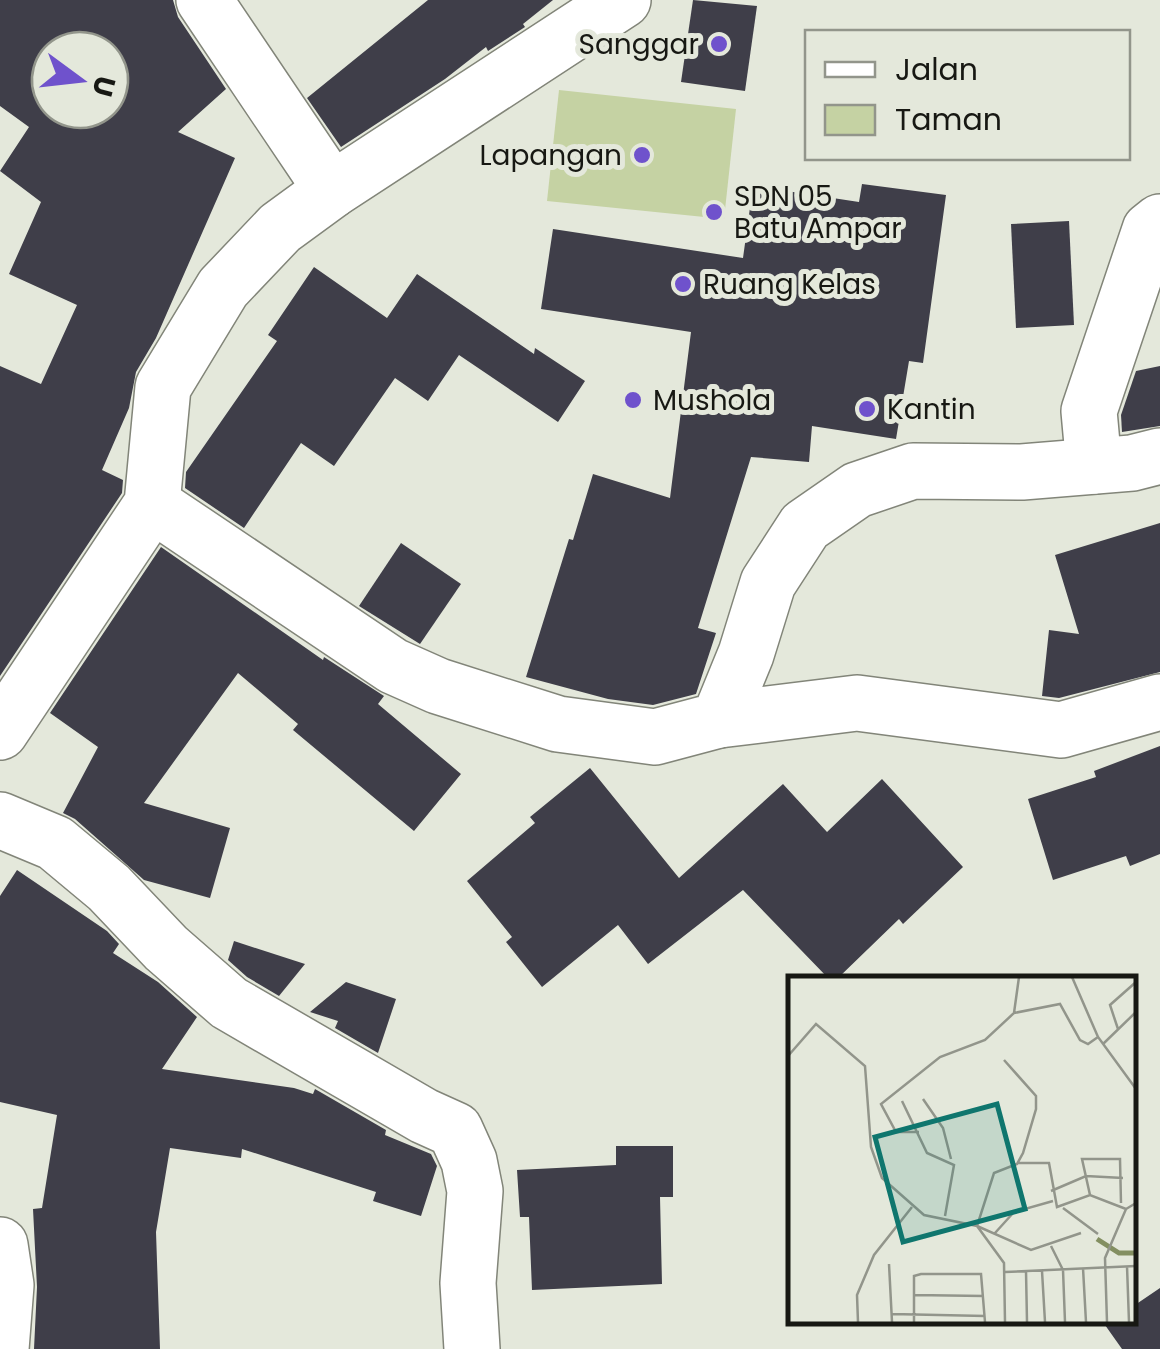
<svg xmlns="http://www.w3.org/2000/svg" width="1160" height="1349" viewBox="0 0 1160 1349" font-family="Poppins,sans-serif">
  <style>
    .green { fill: #c5d2a3 }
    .building { fill: #3f3e49; fill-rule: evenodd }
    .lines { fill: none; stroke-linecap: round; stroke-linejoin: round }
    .minor-casing { stroke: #828579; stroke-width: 58 }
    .minor { stroke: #fff; stroke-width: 55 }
    .poi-dot { fill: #6f52cc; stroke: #e4e8db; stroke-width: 4 }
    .labels { text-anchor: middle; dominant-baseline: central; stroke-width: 10; stroke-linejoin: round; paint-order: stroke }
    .poi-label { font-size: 28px; fill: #171813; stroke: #e4e8db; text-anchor: start }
    .inset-river { fill: none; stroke: #838f61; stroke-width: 5 }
    .inset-road { fill: none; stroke: #92958b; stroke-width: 2.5 }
    .view { fill: #0f766e; fill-opacity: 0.15; stroke: #0f766e; stroke-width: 5 }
    .inset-edge { fill: none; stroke: #171813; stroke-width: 5 }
  </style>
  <rect width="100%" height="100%" fill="#e4e8db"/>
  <polygon class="green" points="559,90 736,109 724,219 547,201"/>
  <g class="building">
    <path d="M0 0H173L178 17 226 89 178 132 235 158 156 338 136 372 129 408 102 470 123 480 122 493 0 676V366L41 384 77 305 9 274 41 202 0 171 29 127 0 106ZM50 50H110V110H50Z"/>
    <polygon points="428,0 553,0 523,24 525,27 488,51 486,47 445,79 341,147 307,98"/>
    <polygon points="693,0 757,6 745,91 681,82"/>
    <polygon points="862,184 946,195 923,363 909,361 896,439 812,426 809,462 751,457 698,628 716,633 696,694 653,705 608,699 526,677 569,539 573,540 593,474 670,498 691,332 541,309 553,229 743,258 753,186 859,202"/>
    <polygon points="1069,221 1074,325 1016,328 1011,224"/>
    <polygon points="314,267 387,318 417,274 534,354 535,348 585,381 558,422 459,355 428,401 395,378 334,466 301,443 244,528 185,488 186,472 277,341 268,335"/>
    <polygon points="1160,366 1160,426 1122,432 1121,415 1136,371"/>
    <polygon points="1160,523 1160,672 1059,698 1042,696 1049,630 1079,634 1055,555"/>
    <polygon points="401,543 461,584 420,644 359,606"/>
    <polygon points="161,547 323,660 324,657 384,696 378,704 461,774 414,831 293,730 298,724 238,673 144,803 230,828 210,898 144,880 75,819 63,813 98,747 50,713"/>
    <polygon points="1160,746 1160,854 1130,866 1126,856 1053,880 1028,799 1096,777 1094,771"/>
    <polygon points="590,768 679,878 783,784 827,832 882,779 963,867 903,924 899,919 837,979 829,979 743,890 648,964 618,925 542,987 506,942 512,937 467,881 535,823 530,817"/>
    <polygon points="17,870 107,931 119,944 113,953 158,982 197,1017 162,1069 294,1088 313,1094 315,1089 386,1130 385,1135 431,1154 437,1166 421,1216 373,1201 376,1192 242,1149 241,1158 170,1148 156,1232 160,1349 34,1349 37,1287 33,1209 42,1208 57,1115 0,1102 0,896"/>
    <polygon points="234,941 305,964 279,996 247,977 228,960"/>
    <polygon points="346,982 396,999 378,1053 335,1028 338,1021 310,1012"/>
    <polygon points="616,1146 673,1146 673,1197 660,1197 662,1284 532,1290 529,1217 520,1217 517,1170 616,1165"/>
    <polygon points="1160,1288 1160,1349 1122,1349 1105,1325 1111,1322 1132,1322 1132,1307"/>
  </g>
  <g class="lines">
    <defs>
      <g id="minor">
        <polyline points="204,0 332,190"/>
        <polyline points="1094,466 1089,411 1150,230 1160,222"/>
        <polyline points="152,504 393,666 438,686 558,724 655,737 719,720 746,654 768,583 805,526 857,490 913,471 1022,472 1132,463 1160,456"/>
        <polyline points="719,720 857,703 1061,730 1160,702"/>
        <polyline points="0,732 152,504 163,387 223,288 280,228 332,190 623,0"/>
        <polyline points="0,820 55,843 109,888 166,948 229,1003 424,1116 455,1130 469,1161 475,1191 468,1283 472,1349"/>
        <polyline points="0,1245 6,1285 1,1349"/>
      </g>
    </defs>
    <use href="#minor" class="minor-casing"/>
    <use href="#minor" class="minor"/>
  </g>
  <g class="poi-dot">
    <circle cx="719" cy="44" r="10"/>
    <circle cx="642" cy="155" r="10"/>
    <circle cx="714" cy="212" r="10"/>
    <circle cx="683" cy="284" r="10"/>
    <circle cx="633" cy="400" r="10"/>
    <circle cx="867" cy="409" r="10"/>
  </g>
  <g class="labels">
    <g class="poi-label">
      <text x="699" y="44" text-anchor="end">Sanggar</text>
      <text x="622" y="155" text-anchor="end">Lapangan</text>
      <text x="734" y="196">SDN 05<tspan x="734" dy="32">Batu Ampar</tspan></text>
      <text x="703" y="284">Ruang Kelas</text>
      <text x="653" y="400">Mushola</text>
      <text x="887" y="409">Kantin</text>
    </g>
  </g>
  <g transform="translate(788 976)">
    <rect width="348" height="348" fill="#e4e8db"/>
    <path class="inset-river" d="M309 263 331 277H348"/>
    <path class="inset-road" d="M284 1 310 61 348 113M226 37 272 28 292 64 300 68 310 61M330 53 322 29 348 6M315 68 348 36M0 80 28 48 77 90 83 171 94 202 136 239 189 250 216 287 217 346M216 84 248 120V133L235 177 229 188 206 197 189 250 243 274 293 257M135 123 155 152 163 183M114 125 139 177 166 189 157 240M131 156H108L93 128 152 81 197 64 226 37 231 1M230 187H261L269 231 302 219 338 233M263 215 298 200 335 202M302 219 294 183H332L333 227M275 232 310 258M207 257 226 236 265 225M263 270 275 294 277 346M101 288 104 346M339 290 341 346M295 292 298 346M238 295 239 346M254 295 257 346M217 296 348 290M126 319 196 320M104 338 197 340M70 346 69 319 86 279 124 231M126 346V300L133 298H193L197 346M319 346 317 282 338 233 348 227"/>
    <path class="view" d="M209 128 237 233 115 266 87 161Z"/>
    <rect width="348" height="348" class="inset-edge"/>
  </g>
  <rect x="805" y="30" width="325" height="130" fill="#e4e8db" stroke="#92958b" stroke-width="2.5"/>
  <rect x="825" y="62" width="50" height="15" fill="#ffffff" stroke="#92958b" stroke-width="2.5"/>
  <text x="895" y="80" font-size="30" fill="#171813">Jalan</text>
  <rect x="825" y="105" width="50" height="30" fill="#c5d2a3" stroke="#92958b" stroke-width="2.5"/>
  <text x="895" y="130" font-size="30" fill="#171813">Taman</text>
  <g transform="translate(80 80) rotate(105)"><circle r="48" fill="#e4e8db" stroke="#92958b" stroke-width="2.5"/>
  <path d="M0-8L18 38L0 25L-18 38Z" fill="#6f52cc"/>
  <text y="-15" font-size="28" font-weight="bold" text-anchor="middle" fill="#171813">U</text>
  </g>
</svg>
